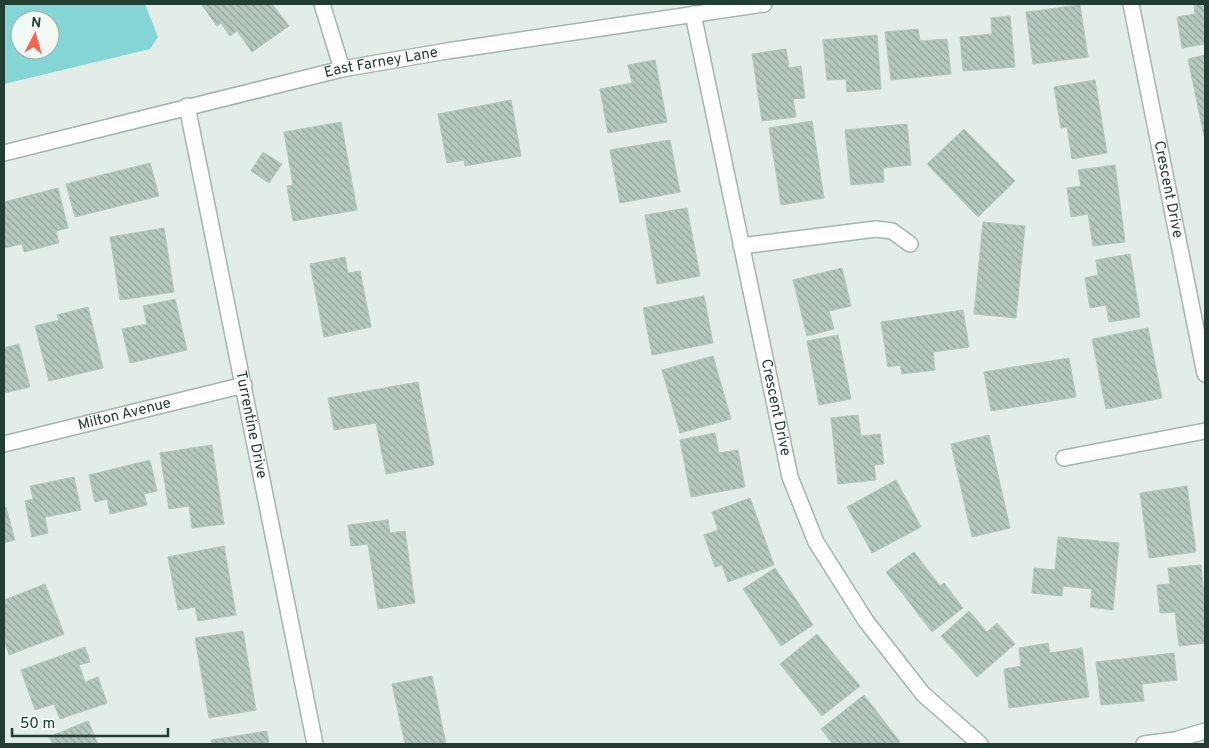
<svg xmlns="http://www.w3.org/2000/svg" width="1209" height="748" viewBox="0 0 1209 748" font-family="Overpass,sans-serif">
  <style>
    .water { fill: #84d5d6; fill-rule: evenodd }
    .building { fill: url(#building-back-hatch); stroke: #b3c7bc }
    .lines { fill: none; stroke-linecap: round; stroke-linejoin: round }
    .minor-casing { stroke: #a3b5ac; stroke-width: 18 }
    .minor { stroke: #fff; stroke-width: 15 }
    .labels { text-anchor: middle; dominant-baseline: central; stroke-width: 4; stroke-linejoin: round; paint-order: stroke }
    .street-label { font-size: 15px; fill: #203f32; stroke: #f1f9f4 }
  </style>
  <defs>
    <pattern id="building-back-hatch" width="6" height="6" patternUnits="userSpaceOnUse" patternTransform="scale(1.25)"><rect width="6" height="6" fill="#b6c8be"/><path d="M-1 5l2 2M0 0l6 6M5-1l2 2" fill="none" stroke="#94a49b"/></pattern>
  </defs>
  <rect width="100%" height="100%" fill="#e1ede6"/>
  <path class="water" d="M4 4H145L158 37 150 49 4 84ZM20 20H50V50H20Z"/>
  <g class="building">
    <polygon points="201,4 272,4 289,26 252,52 237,31 230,36 221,23 217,26"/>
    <polygon points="1194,4 1205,4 1205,44 1182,48 1177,17 1195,14"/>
    <polygon points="1080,5 1088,57 1033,64 1026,12"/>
    <polygon points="1010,16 1015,67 963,71 960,37 992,34 991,18"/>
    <polygon points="918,29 920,41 947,39 951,74 891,80 885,32"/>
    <polygon points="877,35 881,89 847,92 846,79 827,80 823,40"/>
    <polygon points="786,49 789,68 801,66 805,98 793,99 796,117 762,121 752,54"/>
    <polygon points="1205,55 1205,136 1204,136 1188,59"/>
    <polygon points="655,60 667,122 608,133 600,89 632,83 628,65"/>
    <polygon points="1095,80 1107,153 1072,159 1067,127 1061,128 1054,87"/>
    <polygon points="511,100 521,156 465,166 464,160 447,163 438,114"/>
    <polygon points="812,121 824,198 781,205 769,128"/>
    <polygon points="341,122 357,210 293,221 287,186 293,185 284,132"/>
    <polygon points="907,124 911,165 883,168 884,182 851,185 845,130"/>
    <polygon points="964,129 1015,181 978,217 927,164"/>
    <polygon points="670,140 680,192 620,203 610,150"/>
    <polygon points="263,152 282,164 269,183 251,171"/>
    <polygon points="150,163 159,196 75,217 66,184"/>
    <polygon points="1115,165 1125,242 1093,246 1088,214 1071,217 1067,188 1081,186 1078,170"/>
    <polygon points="58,188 68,228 56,231 59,243 24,252 22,244 4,248 4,202"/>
    <polygon points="687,208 700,276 657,284 645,215"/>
    <polygon points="983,222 1025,226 1016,318 974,314"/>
    <polygon points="164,228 174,292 120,300 110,237"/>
    <polygon points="1130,254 1140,317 1109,322 1106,305 1090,308 1085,278 1098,275 1096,260"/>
    <polygon points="345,257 348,273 360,271 371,327 324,337 310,264"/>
    <polygon points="842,268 851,306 829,311 834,329 807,336 793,280"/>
    <polygon points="704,296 713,343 652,355 643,308"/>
    <polygon points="175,299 187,350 130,363 122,329 147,324 143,306"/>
    <polygon points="88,307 103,368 49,381 35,326 59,320 57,315"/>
    <polygon points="963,310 969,347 933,352 935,370 902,374 900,365 888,367 881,322"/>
    <polygon points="1148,328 1162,398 1106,409 1092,339"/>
    <polygon points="838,335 851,399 819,405 807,341"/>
    <polygon points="19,344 30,387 4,393 4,348"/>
    <polygon points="713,356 731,419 680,433 662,370"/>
    <polygon points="1069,358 1076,397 991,411 984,372"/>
    <polygon points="418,382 434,465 386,474 376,423 334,430 328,398"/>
    <polygon points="858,415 861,436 880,434 884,464 874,465 876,480 838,484 831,418"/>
    <polygon points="715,433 719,453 738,450 745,487 691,497 680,440"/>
    <polygon points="989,435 1010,528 972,537 951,444"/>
    <polygon points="212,445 224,524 192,528 189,506 169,509 160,453"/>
    <polygon points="150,460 157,491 144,494 147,505 110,514 107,499 95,502 89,475"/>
    <polygon points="74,477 81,510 45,517 48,533 32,537 25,501 33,499 30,486"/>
    <polygon points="896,480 921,527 872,553 847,507"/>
    <polygon points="1187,486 1196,552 1149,558 1140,493"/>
    <polygon points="750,498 774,565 728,582 722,565 715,567 704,535 718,530 712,512"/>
    <polygon points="4,507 6,507 15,540 4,543"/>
    <polygon points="388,520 390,533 405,531 415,603 378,609 368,544 351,546 348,525"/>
    <polygon points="1058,537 1119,543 1113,610 1090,607 1092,589 1063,586 1062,596 1032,593 1034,568 1055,570"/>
    <polygon points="224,546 236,615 198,621 195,607 178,610 168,557"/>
    <polygon points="914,552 940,586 944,583 963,608 932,632 886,572"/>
    <polygon points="1201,565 1205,609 1205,643 1179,646 1175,612 1160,613 1157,585 1170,584 1168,568"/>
    <polygon points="775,568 813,625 781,646 743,589"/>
    <polygon points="45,584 64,634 9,655 4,640 4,600"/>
    <polygon points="969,611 987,632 997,623 1015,644 977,677 941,636"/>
    <polygon points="243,631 256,710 209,718 195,638"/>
    <polygon points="817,634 860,686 822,716 780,664"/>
    <polygon points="1048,643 1050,653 1082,648 1089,697 1009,708 1004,669 1021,666 1019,648"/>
    <polygon points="85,647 90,662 79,665 85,682 98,677 107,703 60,719 54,704 35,710 21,670"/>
    <polygon points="1174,653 1177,680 1142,684 1144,701 1101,705 1096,662"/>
    <polygon points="432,676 446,744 405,744 392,684"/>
    <polygon points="864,695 900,742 897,744 833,744 821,729"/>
    <polygon points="88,721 98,744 53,744 49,737"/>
    <polygon points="267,731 269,744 212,744 211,740"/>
  </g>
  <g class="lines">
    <defs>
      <g id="minor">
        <polyline points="322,4 342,69"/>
        <path id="s1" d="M1131 4 1205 374"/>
        <path id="s2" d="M693 14 790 477 816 542 866 621 923 694 980 744"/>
        <path id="s3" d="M187 106 315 744"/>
        <path id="s4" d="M4 153 342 69 447 51 764 4"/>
        <polyline points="741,246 876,229 892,231 910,244"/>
        <path id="s5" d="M4 444 244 385"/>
        <polyline points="1064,458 1205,431"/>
        <polyline points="1144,744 1175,740 1205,731"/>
      </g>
    </defs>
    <use href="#minor" class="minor-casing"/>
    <use href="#minor" class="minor"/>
  </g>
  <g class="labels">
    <g class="street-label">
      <text stroke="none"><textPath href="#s4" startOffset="388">East Farney Lane</textPath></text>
      <text stroke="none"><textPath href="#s1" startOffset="189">Crescent Drive</textPath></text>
      <text stroke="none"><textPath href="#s2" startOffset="402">Crescent Drive</textPath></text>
      <text stroke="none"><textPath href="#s5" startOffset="124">Milton Avenue</textPath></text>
      <text stroke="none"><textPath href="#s3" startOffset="325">Turrentine Drive</textPath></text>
    </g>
  </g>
  <rect width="1209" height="748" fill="none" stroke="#203f32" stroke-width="10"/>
  <g transform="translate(35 35) rotate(6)"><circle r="24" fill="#f1f9f4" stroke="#9dafa6"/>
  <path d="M0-4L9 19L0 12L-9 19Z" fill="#fd624f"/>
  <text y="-8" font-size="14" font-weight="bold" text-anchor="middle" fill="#203f32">N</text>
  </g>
  <path d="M12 728v8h156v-8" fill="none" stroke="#203f32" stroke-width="2.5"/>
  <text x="20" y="728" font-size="15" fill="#203f32" stroke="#f1f9f4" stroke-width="4" paint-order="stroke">50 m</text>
</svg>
